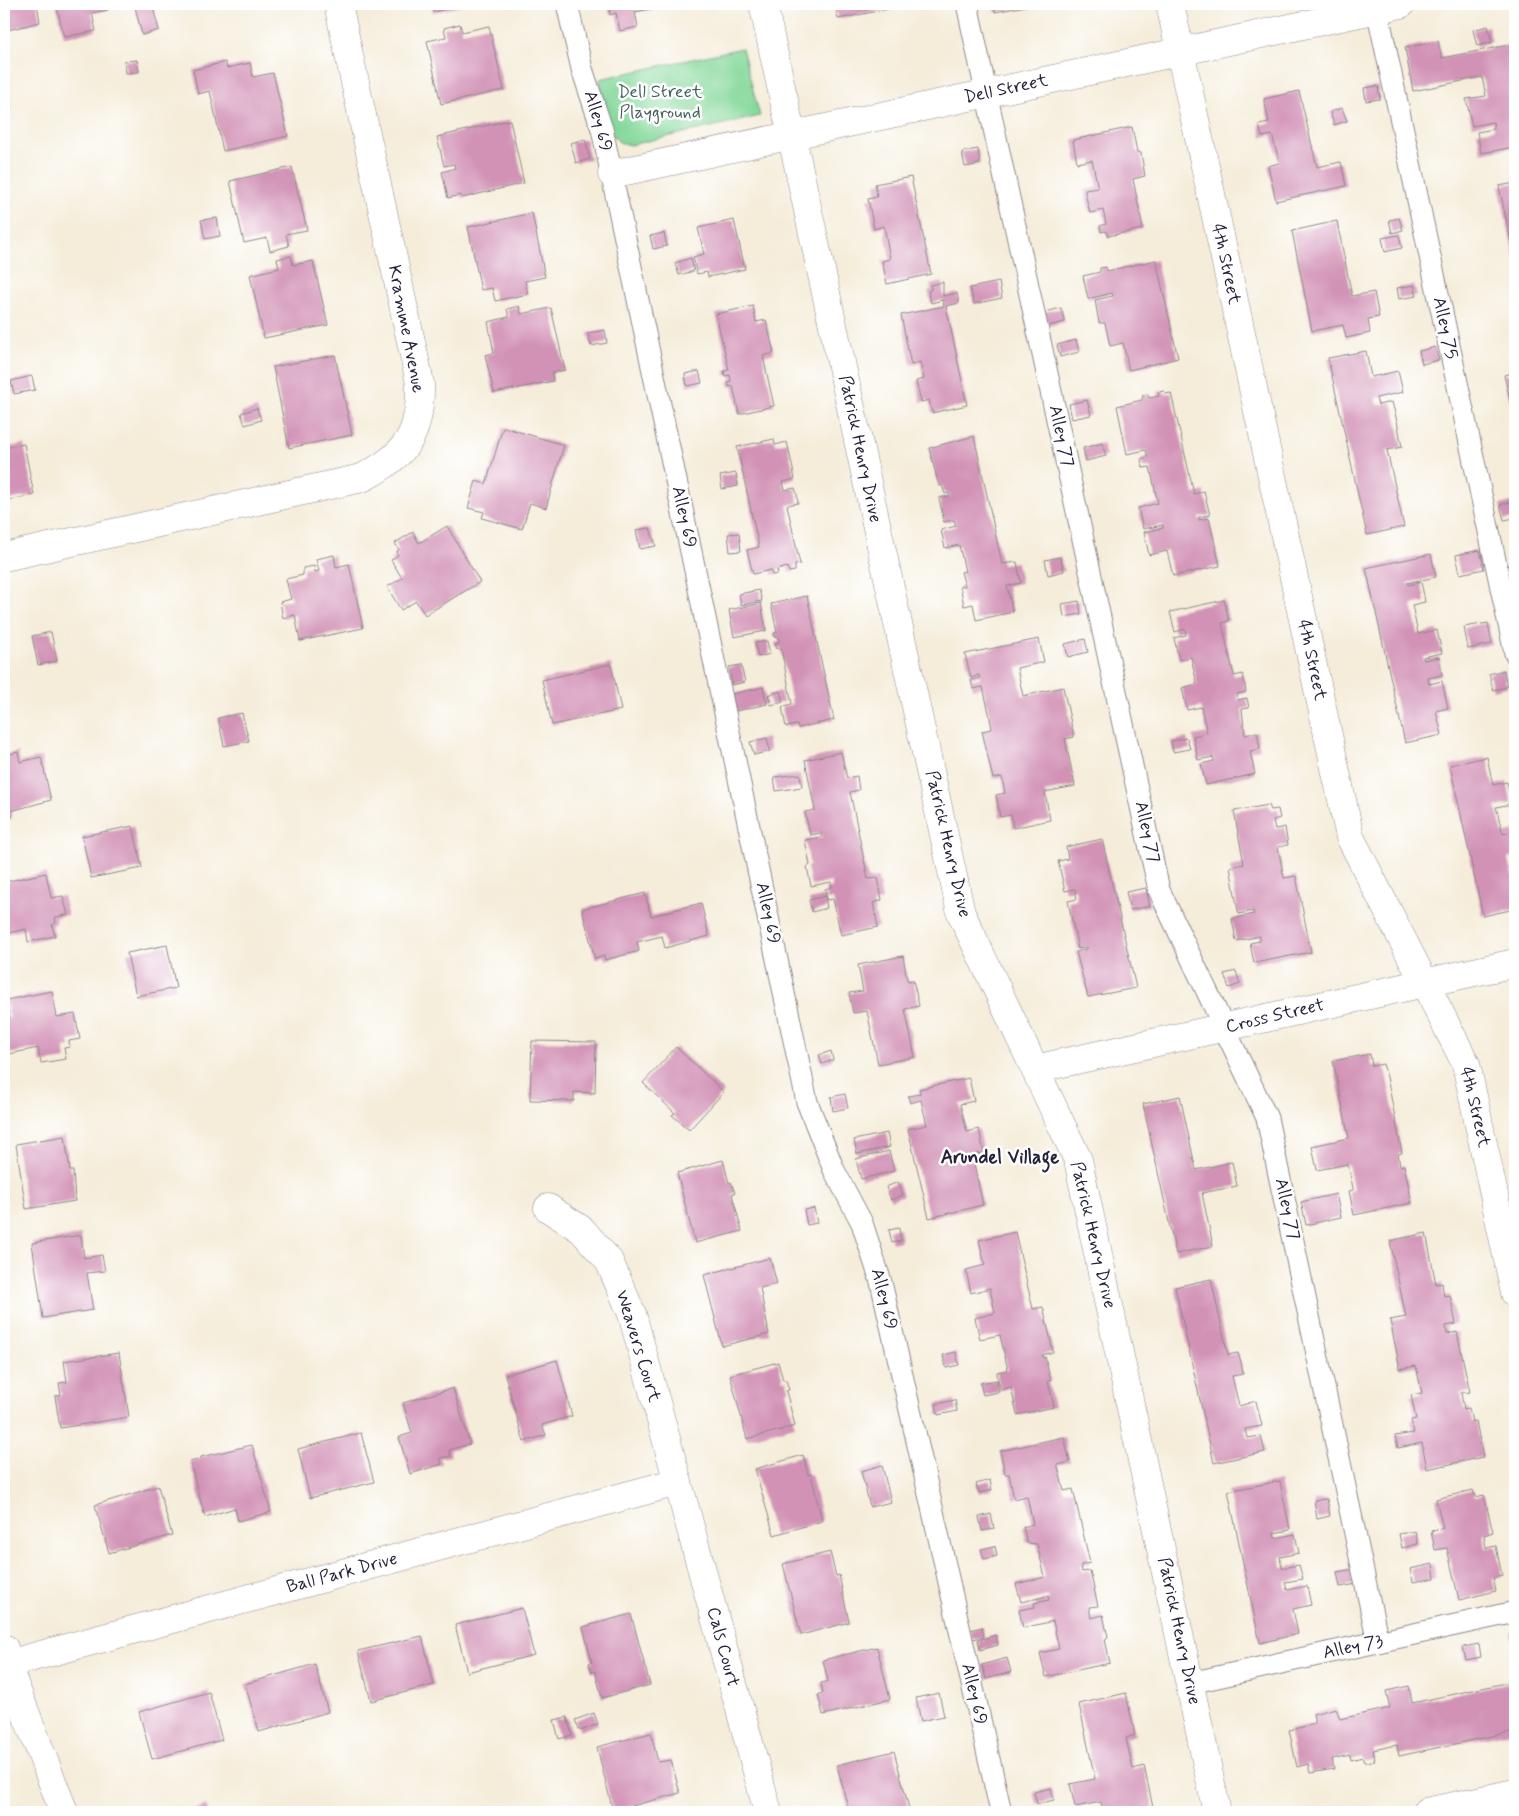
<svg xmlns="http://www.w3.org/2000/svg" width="1519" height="1816" viewBox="0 0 1519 1816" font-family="Mynerve,sans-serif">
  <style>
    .green { fill: #84d89a; stroke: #537d6a }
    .building { fill: #d292b6 }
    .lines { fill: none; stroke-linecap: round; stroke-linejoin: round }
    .lane-casing { stroke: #8c888a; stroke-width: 23 }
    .street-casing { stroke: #8c888a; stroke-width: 29 }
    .lane { stroke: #fff; stroke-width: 21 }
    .street { stroke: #fff; stroke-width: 28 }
    .labels { text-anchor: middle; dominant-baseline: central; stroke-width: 5; stroke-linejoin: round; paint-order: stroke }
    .street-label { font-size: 18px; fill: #22223b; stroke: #fff }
    .park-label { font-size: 18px; fill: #44625c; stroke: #fff }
    .neighbourhood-label { font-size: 19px; font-weight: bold; fill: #22223b; stroke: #fff }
  </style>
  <rect width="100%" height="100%" fill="#fff"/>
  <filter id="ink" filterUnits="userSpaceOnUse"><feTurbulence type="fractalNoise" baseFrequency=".02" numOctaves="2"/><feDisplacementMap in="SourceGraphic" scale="10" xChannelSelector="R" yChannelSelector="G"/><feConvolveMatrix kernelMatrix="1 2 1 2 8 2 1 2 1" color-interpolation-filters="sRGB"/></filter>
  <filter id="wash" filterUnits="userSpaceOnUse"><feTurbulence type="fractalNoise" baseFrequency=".0096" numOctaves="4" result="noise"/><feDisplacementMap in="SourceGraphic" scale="20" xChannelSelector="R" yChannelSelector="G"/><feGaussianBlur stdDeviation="1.12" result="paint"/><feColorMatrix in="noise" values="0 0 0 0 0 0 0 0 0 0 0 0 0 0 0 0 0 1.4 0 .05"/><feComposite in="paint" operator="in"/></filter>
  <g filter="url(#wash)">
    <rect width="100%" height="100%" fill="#f5edda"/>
    <polygon class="green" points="742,48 760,116 630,145 619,142 610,132 600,79"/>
    <g id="blocks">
      <g class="building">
        <polygon points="4,4 37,4 40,22 4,31"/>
        <polygon points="56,4 107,4 108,10 92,13 96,31 64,37"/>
        <polygon points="147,4 152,4 159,30 142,35 135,7"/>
        <polygon points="431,4 461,4 462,6 433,12"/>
        <polygon points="608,4 671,4 671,5 635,12 638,27 620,31 616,13 610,15"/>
        <polygon points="835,4 903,4 903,6 838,19"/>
        <polygon points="993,4 1031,4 1031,5 995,12"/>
        <polygon points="460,24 462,32 489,26 504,90 441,104 427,41 446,37 444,28"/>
        <polygon points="1488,26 1492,42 1477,46 1473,30"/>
        <polygon points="1438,41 1442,58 1514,44 1515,147 1481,153 1477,132 1494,129 1493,122 1472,126 1466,99 1486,96 1482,77 1413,91 1405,48"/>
        <polygon points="137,60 139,72 126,73 124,61"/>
        <polygon points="225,62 227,68 250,63 253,77 273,73 288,136 223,151 210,91 198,94 193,70"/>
        <polygon points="1378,86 1380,99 1366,101 1364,88"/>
        <polygon points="1299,91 1317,167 1341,162 1346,186 1276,201 1268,166 1279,163 1277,153 1272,135 1262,137 1259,125 1269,123 1264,99"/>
        <polygon points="8,97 11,107 4,108 4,98"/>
        <polygon points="1342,108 1347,121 1334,125 1330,112"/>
        <polygon points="4,111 6,111 8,123 4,124"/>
        <polygon points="510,120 524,183 462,198 461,195 448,198 442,172 455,168 454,164 444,166 437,137"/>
        <polygon points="1132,127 1137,152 1141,153 1145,176 1133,179 1143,229 1108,236 1106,231 1101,232 1100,226 1106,224 1103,210 1090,213 1085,193 1085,190 1098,188 1092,160 1077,163 1073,140"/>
        <polygon points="585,139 590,159 576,163 571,143"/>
        <polygon points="978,149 980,164 965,167 962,152"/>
        <polygon points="292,167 307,230 286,234 289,246 270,251 267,238 244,243 230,181"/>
        <polygon points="911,177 931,274 887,284 882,261 890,259 884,226 874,229 868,199 877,197 875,184"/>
        <polygon points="4,183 10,203 4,205"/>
        <polygon points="1515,183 1515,255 1514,256 1499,186"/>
        <polygon points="532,213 545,277 525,281 528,294 495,301 492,288 481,290 468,227"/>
        <polygon points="217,218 220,236 205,239 201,220"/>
        <polygon points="1399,218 1403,230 1392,233 1389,220"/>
        <polygon points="734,220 745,269 708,277 707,272 697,274 693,257 704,254 698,228"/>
        <polygon points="1337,221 1352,296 1374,292 1379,317 1368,319 1370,333 1346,338 1343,325 1312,331 1292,231"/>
        <polygon points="664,233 667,246 653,249 650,236"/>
        <polygon points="1399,235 1402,248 1385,252 1382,238"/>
        <polygon points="291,256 293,265 313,261 328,325 264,338 250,275 279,268 277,259"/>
        <polygon points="691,258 694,271 679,275 675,263"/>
        <polygon points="1156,260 1178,358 1129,370 1123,343 1110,346 1105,323 1099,323 1095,300 1113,296 1112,293 1088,299 1083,276 1100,272 1100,268 1106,267 1107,271"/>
        <polygon points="943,282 943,296 957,293 959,303 946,306 967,405 932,413 929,400 921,402 916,381 924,379 920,362 911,365 901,315 944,306 943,300 931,303 928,291 931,290 930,285"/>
        <polygon points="999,282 1002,298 974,304 970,288"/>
        <polygon points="1414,285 1417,296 1399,299 1397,288"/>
        <polygon points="519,306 521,314 551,308 565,370 552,373 553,381 494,393 485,355 494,353 488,322 509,317 507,309"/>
        <polygon points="753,306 756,322 766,320 774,353 763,356 774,406 739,414 733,386 729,387 728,382 731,381 730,375 725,376 724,371 729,370 716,314"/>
        <polygon points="1061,308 1065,322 1048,326 1045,312"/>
        <polygon points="605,330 607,343 591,346 588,333"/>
        <polygon points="1076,340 1079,352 1060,357 1057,345"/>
        <polygon points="1435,347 1439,360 1422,364 1419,351"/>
        <polygon points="1366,351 1371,377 1398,371 1403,392 1376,398 1378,405 1392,402 1397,421 1402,447 1387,450 1404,527 1367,535 1328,358"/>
        <polygon points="335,355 352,435 289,448 273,367"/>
        <polygon points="699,371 702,383 687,386 685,374"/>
        <polygon points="1515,373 1515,399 1510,401 1504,375"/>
        <polygon points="32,376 35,390 14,394 11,381"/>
        <polygon points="1164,391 1165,394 1171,393 1194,494 1204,491 1210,515 1199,517 1199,520 1209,518 1220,566 1173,576 1167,551 1149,555 1144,532 1163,528 1163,525 1143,529 1138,508 1158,503 1150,467 1143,468 1141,459 1148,457 1146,450 1127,454 1117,406 1142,400 1143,395 1148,394 1149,398 1159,396 1158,392"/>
        <polygon points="1087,400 1091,415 1072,419 1069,404"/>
        <polygon points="257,408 261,420 245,425 241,413"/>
        <polygon points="503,427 564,445 546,508 530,503 522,529 482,518 484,512 468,508 476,481 486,484"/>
        <polygon points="974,436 1002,564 1017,562 1021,583 1007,586 1013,612 976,620 973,604 964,606 961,590 960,586 965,586 961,572 965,571 959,545 945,548 941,530 956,526 954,520 944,522 939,498 950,496 949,493 945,494 942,485 939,486 929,448"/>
        <polygon points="774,439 775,445 787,442 791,460 795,479 783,482 785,490 795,488 797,495 798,503 787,505 800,564 795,565 795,571 789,572 787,567 777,570 778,574 772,575 771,570 753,574 747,550 759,547 737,447"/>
        <polygon points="1102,443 1106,456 1086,461 1083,448"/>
        <polygon points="24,444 34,495 4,501 4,448"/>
        <polygon points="736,473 738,486 722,489 720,476"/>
        <polygon points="1515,501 1515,518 1504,520 1500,505"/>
        <polygon points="447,526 480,582 425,615 416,601 401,610 387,587 402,578 391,560 398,555 396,552 399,550 395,543 413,532 419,543"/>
        <polygon points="650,528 656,546 640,549 636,530"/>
        <polygon points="739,533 741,551 730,552 728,534"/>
        <polygon points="1480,550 1484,569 1460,574 1456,555"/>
        <polygon points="1431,554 1436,577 1407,583 1408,585 1421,582 1424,596 1425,602 1412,605 1418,634 1437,630 1442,653 1423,657 1424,660 1439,657 1442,675 1428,678 1429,684 1442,681 1448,708 1436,711 1442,735 1405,743 1366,568"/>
        <polygon points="334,555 336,567 349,564 363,628 300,641 295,615 283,618 280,602 291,599 286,579 303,575 303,568 314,566 315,572 319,571 316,559"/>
        <polygon points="1060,557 1064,571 1048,575 1045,560"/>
        <polygon points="759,590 762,601 741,605 739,594"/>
        <polygon points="807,596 834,720 798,728 797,725 786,727 782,707 792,704 781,648 777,649 775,643 779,642 778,636 775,637 774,633 777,632 771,604"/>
        <polygon points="1224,600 1229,621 1222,623 1234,676 1243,674 1246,692 1237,694 1238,700 1247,698 1249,708 1242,709 1245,735 1257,732 1260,749 1250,751 1255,774 1206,785 1201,764 1214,761 1213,757 1198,760 1193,736 1207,733 1201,707 1187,710 1182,688 1197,684 1191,657 1179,660 1174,638 1186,635 1185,629 1175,632 1170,612"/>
        <polygon points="1079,601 1081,614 1064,617 1062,604"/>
        <polygon points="761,603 766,631 734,637 729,610"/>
        <polygon points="1488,623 1492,644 1468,649 1464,627"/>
        <polygon points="51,632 57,661 38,665 32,636"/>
        <polygon points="1039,639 1044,662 1017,668 1023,696 1063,687 1074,737 1065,739 1075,786 1045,792 1050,820 1013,828 1011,815 1000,817 996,795 1005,793 1002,777 993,779 982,731 992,729 989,713 983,687 973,689 971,680 980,678 979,675 971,678 965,654"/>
        <polygon points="1085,639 1088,652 1068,657 1065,644"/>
        <polygon points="767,641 770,654 758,657 755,643"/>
        <polygon points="611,664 621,710 552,725 542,680"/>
        <polygon points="741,665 745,682 732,685 729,667"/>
        <polygon points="1504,670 1507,687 1493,690 1489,674"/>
        <polygon points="763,687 767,704 736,711 732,694"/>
        <polygon points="780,691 783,702 771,705 768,695"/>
        <polygon points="242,713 249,741 224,746 218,718"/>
        <polygon points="767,738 770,751 754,755 750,742"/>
        <polygon points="1187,738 1190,749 1173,752 1171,741"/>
        <polygon points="18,752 20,762 41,757 51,800 11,811 12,818 4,820 4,755"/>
        <polygon points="841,752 847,778 857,776 859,790 850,792 868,879 878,878 882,900 873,903 878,927 841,935 833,899 827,900 825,889 832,887 831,882 811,886 807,867 810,865 805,840 822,837 821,833 810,835 805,812 815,810 805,760"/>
        <polygon points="1487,757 1493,785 1507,782 1512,804 1496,807 1503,834 1515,831 1515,856 1508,858 1515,882 1515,909 1483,916 1450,765"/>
        <polygon points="800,774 802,787 776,791 774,777"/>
        <polygon points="1269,805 1271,810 1278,809 1280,818 1273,820 1275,829 1285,827 1288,845 1278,847 1284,878 1296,876 1311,952 1254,963 1250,943 1260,941 1260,936 1236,941 1232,919 1254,914 1253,911 1239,914 1238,911 1230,867 1244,864 1234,811"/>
        <polygon points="133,826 142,868 91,878 82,836"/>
        <polygon points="1102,839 1136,988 1088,997 1076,952 1087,949 1087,947 1078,949 1068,901 1077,899 1075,889 1065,891 1058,861 1068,859 1066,847"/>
        <polygon points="46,873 51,898 63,896 68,915 55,917 56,923 52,925 55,936 28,942 26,929 4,934 4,882"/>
        <polygon points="1146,888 1150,906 1130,910 1126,892"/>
        <polygon points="645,893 651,916 701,903 709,936 665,948 662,936 637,942 639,951 605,960 604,956 595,959 582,909"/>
        <polygon points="825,896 827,908 812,912 809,900"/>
        <polygon points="167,945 176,988 136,996 127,953"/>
        <polygon points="903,956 907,979 908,981 913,980 919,1006 905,1009 915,1057 878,1064 867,1011 853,1013 849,993 863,991 858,965"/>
        <polygon points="1236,971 1240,984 1229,988 1224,974"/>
        <polygon points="52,991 57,1017 75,1014 80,1039 69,1041 70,1047 64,1048 66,1059 41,1063 38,1048 9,1054 4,1028 4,1019 10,1018 6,1000"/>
        <polygon points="532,1041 596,1042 595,1093 574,1092 574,1101 530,1100"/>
        <polygon points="676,1047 724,1092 689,1130 672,1115 675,1113 643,1083"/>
        <polygon points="831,1051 833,1060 822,1064 819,1055"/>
        <polygon points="1370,1054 1372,1066 1383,1064 1387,1077 1402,1153 1398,1154 1400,1166 1404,1165 1412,1203 1354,1215 1349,1191 1353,1190 1353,1188 1348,1164 1317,1170 1312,1146 1349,1138 1333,1061"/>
        <polygon points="969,1078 974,1101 960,1104 967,1132 979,1129 984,1153 972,1155 983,1205 929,1218 908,1129 927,1125 921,1100 910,1103 908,1096 920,1094 919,1089"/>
        <polygon points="845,1094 848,1108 833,1111 831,1097"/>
        <polygon points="1180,1096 1196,1170 1232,1162 1237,1186 1202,1193 1213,1246 1176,1254 1143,1104"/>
        <polygon points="887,1133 890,1147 857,1154 854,1140"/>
        <polygon points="65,1136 70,1171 73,1171 75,1201 26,1209 16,1144"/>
        <polygon points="889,1151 894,1171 861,1179 856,1159"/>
        <polygon points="723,1160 729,1183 731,1182 735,1193 732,1194 742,1231 695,1243 677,1173"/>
        <polygon points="898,1182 903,1195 891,1200 886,1187"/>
        <polygon points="1336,1194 1341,1217 1306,1225 1301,1202"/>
        <polygon points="814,1208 817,1223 807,1225 804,1210"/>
        <polygon points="899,1228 901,1241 892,1243 889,1230"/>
        <polygon points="1015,1232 1033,1309 1043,1307 1050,1337 1053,1352 1042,1355 1043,1358 1045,1357 1049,1374 1051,1380 1048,1381 1054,1407 1017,1415 1011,1387 1001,1390 997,1375 997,1372 1008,1370 1000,1335 980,1339 975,1318 995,1313 990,1288 971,1293 966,1270 985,1265 979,1240"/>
        <polygon points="1426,1233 1436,1284 1442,1283 1444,1296 1450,1295 1456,1324 1446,1326 1447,1334 1457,1332 1470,1392 1461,1393 1464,1409 1469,1408 1472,1422 1476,1421 1483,1457 1427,1469 1422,1443 1398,1448 1395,1436 1414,1433 1411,1420 1416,1419 1411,1395 1422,1393 1416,1366 1400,1369 1390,1320 1406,1317 1390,1241"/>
        <polygon points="81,1235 84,1258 102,1255 105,1271 87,1273 93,1310 43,1318 32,1243"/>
        <polygon points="770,1258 777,1284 760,1288 769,1334 722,1346 704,1275"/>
        <polygon points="1211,1279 1228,1355 1238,1353 1241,1362 1243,1374 1232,1376 1239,1406 1256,1401 1262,1426 1245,1429 1247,1438 1261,1436 1265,1452 1214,1463 1175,1287"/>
        <polygon points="956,1352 959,1365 946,1368 943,1355"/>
        <polygon points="119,1353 129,1417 60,1428 55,1396 61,1395 59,1383 67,1382 64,1361"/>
        <polygon points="557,1360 572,1416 542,1425 546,1435 524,1442 505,1375"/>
        <polygon points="778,1362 783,1380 786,1380 789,1390 786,1391 795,1426 747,1439 730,1375"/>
        <polygon points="997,1380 999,1392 983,1395 980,1383"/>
        <polygon points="453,1388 470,1444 449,1450 451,1456 440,1458 442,1464 410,1474 399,1437 412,1433 403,1403"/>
        <polygon points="955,1400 957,1411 938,1415 936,1404"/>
        <polygon points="361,1433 374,1482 310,1498 298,1449"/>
        <polygon points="1064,1437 1070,1462 1058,1465 1058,1467 1064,1491 1073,1489 1090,1563 1081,1565 1082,1572 1090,1571 1098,1606 1089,1607 1091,1618 1103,1615 1108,1637 1105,1639 1110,1663 1046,1677 1040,1653 1059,1649 1053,1621 1023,1628 1019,1610 1035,1607 1034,1603 1049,1600 1048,1596 1021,1602 1016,1584 1045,1577 1037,1544 1027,1543 1023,1527 1033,1524 1027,1496 1014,1499 1009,1474 1005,1474 1000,1451"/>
        <polygon points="252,1445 271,1512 238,1521 235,1508 205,1517 190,1462 201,1459 201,1457"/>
        <polygon points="803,1455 808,1475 811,1474 822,1521 774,1535 755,1469"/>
        <polygon points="882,1465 891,1502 870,1507 861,1471"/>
        <polygon points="990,1480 992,1490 979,1493 976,1484"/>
        <polygon points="1280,1481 1290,1530 1274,1533 1275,1538 1295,1534 1299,1553 1280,1557 1282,1568 1299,1565 1303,1579 1285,1582 1287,1590 1307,1586 1311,1605 1293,1609 1298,1634 1260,1643 1228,1491"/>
        <polygon points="158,1486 172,1535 109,1553 95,1505"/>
        <polygon points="1473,1490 1475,1497 1484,1495 1493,1532 1484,1535 1486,1548 1496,1546 1502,1576 1493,1578 1496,1591 1459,1600 1447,1548 1435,1550 1431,1531 1443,1528 1436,1499"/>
        <polygon points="1327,1499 1330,1516 1317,1519 1314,1500"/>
        <polygon points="991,1514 994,1529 982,1531 979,1517"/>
        <polygon points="1415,1531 1418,1544 1402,1548 1399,1534"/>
        <polygon points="995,1546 997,1556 984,1559 981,1549"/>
        <polygon points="830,1552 836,1576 839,1575 849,1622 801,1635 783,1564"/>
        <polygon points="1433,1564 1435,1578 1413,1582 1410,1569"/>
        <polygon points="1354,1569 1357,1584 1340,1587 1337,1572"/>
        <polygon points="522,1608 534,1655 467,1672 455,1625"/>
        <polygon points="631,1614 650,1685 602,1698 595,1671 592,1672 589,1663 592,1662 583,1627"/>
        <polygon points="982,1627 984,1637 972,1639 970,1630"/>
        <polygon points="1515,1631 1515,1652 1514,1653 1511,1632"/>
        <polygon points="996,1635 998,1645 980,1650 978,1640"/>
        <polygon points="422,1636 434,1685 371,1701 358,1651"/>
        <polygon points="1479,1644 1481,1657 1466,1660 1463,1647"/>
        <polygon points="877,1647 890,1699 823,1715 818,1695 823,1693 821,1683 828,1681 823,1660"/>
        <polygon points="1007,1658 1011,1672 986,1679 982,1665"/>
        <polygon points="315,1664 328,1712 259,1732 245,1684"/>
        <polygon points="1515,1681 1515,1731 1399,1756 1397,1745 1373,1750 1375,1760 1367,1762 1364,1762 1362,1757 1351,1760 1350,1755 1332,1759 1334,1769 1310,1773 1308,1764 1297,1767 1289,1730 1315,1724 1313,1714 1336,1708 1340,1719 1390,1708 1386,1691 1409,1686 1412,1703"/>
        <polygon points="209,1692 222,1740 152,1759 139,1712"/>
        <polygon points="939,1693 944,1716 921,1721 916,1698"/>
        <polygon points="1126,1693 1135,1735 1126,1738 1133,1769 1144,1766 1154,1812 1103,1812 1101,1802 1075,1807 1070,1784 1095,1779 1079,1704"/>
        <polygon points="594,1713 598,1724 580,1731 575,1720"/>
        <polygon points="567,1717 572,1735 559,1739 554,1720"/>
        <polygon points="651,1733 658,1762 671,1760 680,1793 613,1811 597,1747"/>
        <polygon points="894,1751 910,1812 857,1812 857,1810 849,1812 837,1765"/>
        <polygon points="1051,1788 1054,1800 1037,1804 1034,1792"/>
        <polygon points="206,1805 209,1812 189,1812"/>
      </g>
    </g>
  </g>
  <g filter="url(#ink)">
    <use href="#blocks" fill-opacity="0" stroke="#8c888a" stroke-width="1"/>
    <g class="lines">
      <defs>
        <g id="lane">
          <polyline points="567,4 582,69 602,129 807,1102 834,1170 862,1223 881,1282 1001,1812"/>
          <polyline points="967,4 1159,890 1267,1118 1378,1642"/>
          <polyline points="1376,4 1515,653"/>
          <polyline points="1190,1683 1515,1612"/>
        </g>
        <g id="street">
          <polyline points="763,4 961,913 1078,1160 1217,1812"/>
          <polyline points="1170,4 1350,837 1466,1064 1515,1293"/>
          <polyline points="612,174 1401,4"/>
          <path d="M4 557 362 478C407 455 421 434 420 383L338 4"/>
          <polyline points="1035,1069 1515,963"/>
          <polyline points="548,1208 582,1230 609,1261 632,1314 768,1812"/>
          <polyline points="4,1648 7,1665 64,1812"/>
          <polyline points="4,1665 677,1482"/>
          <polyline points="1426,1812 1515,1793"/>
        </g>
      </defs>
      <use href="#lane" class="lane-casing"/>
      <use href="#street" class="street-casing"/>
      <use href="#lane" class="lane"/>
      <use href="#street" class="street"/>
    </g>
  </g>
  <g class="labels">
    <g class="street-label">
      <text transform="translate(1006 89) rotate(-12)">Dell Street</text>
      <text transform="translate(598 121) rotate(74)">Alley 69</text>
      <text transform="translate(1226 264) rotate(78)">4th Street</text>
      <text transform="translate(1445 328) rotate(78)">Alley 75</text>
      <text transform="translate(406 329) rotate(79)">Kramme Avenue</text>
      <text transform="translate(1061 436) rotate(78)">Alley 77</text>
      <text transform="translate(860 449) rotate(78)">Patrick Henry Drive</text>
      <text transform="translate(684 517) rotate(78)">Alley 69</text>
      <text transform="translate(1312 660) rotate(78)">4th Street</text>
      <text transform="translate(1147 832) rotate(78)">Alley 77</text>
      <text transform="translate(948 844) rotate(77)">Patrick Henry Drive</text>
      <text transform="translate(768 913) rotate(78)">Alley 69</text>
      <text transform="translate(1275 1016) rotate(-13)">Cross Street</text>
      <text transform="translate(1475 1107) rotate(77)">4th Street</text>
      <text transform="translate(1287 1209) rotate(78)">Alley 77</text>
      <text transform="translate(1093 1235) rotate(77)">Patrick Henry Drive</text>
      <text transform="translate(884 1299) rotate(76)">Alley 69</text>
      <text transform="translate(638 1346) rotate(73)">Weavers Court</text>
      <text transform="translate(342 1573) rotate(-15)">Ball Park Drive</text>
      <text transform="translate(1179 1631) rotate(78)">Patrick Henry Drive</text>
      <text transform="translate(723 1647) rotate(75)">Cals Court</text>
      <text transform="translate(1353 1647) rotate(-12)">Alley 73</text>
      <text transform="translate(974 1694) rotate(77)">Alley 69</text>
    </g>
    <g class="park-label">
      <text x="660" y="92">Dell Street<tspan x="660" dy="21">Playground</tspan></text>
    </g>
    <g class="neighbourhood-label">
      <text x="1000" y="1157">Arundel Village</text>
    </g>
  </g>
  <rect width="1519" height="1816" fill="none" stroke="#fff" stroke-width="20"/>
</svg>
